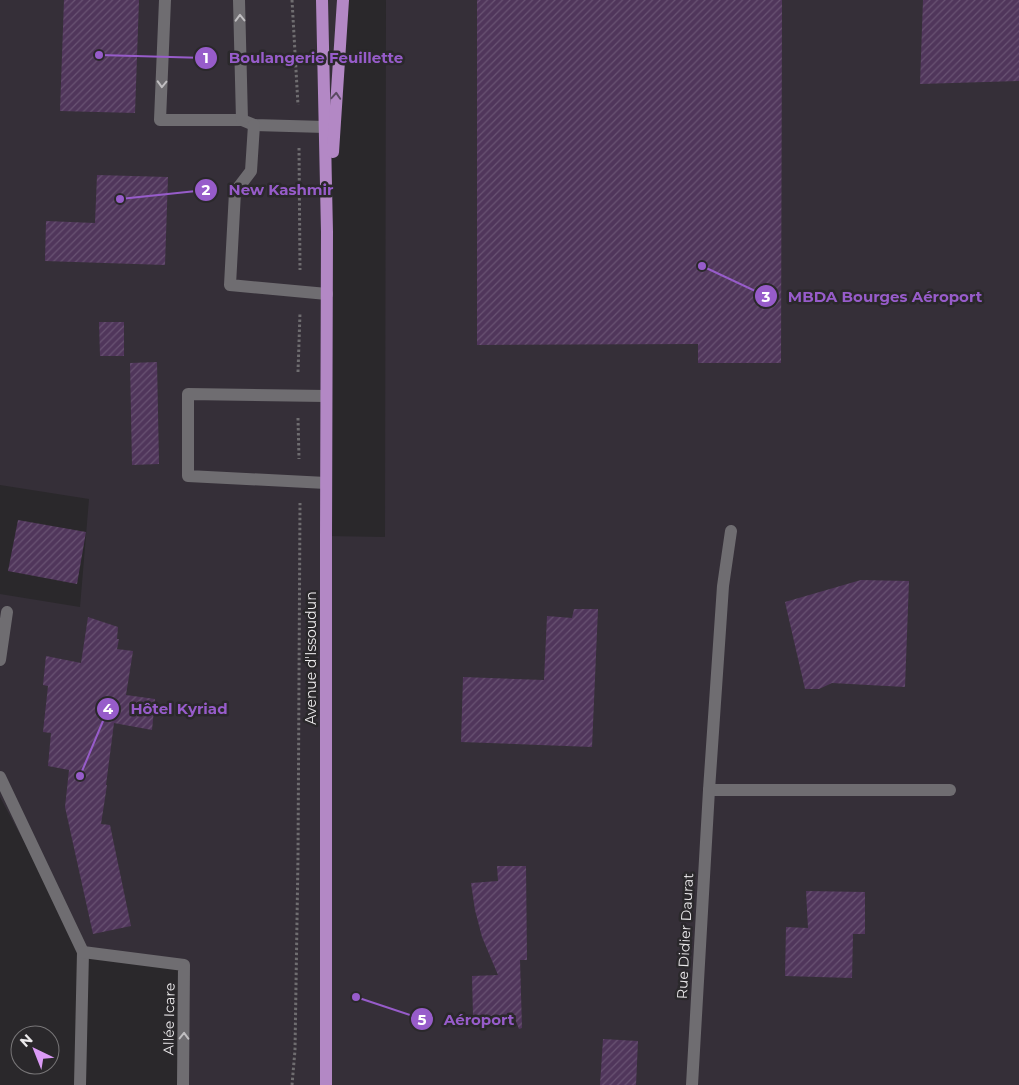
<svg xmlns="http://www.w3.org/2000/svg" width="1019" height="1085" viewBox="0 0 1019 1085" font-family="Montserrat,sans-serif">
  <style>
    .built { fill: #352f38 }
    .building { fill: url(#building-hatch) }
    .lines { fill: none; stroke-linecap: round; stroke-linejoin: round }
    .path { stroke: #6f6d70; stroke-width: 3; stroke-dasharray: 2.5 2.5; stroke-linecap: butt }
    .lane { stroke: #6f6d71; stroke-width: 12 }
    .street { stroke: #6f6d71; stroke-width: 12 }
    .primary { stroke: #b388c5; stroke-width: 12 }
    .oneway { stroke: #c0bec1 }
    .oneway2 { stroke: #5a4a61 }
    .labels { text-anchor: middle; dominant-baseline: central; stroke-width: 5; stroke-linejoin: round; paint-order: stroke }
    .street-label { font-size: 14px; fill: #eceaec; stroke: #2a282b }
    .leader { fill: none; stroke: #975cca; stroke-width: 2 }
    .callout-dot { fill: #975cca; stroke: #2a282b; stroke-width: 2 }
    .mark-label { font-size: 15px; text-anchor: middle; font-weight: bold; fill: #fff }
    .callout-label { font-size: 15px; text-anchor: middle; font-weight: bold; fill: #975cca; stroke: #2a282b; stroke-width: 5; stroke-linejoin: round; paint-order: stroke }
  </style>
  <defs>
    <pattern id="building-hatch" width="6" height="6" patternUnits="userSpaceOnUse" patternTransform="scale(1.25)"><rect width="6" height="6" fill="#50365b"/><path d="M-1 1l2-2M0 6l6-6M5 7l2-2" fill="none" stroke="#695373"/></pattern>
  </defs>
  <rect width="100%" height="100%" fill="#2a282b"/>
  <polygon class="built" points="0,0 343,0 327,232 326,536 385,537 386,0 1019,0 1019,1085 183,1085 184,965 83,952 0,797 0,594 80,607 89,499 0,485"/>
  <g class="building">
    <polygon points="64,0 139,0 135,113 60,111"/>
    <polygon points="477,0 782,0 781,363 698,363 698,344 477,345"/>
    <polygon points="923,0 1019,0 1019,81 920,84"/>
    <polygon points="97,175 168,177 165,265 45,261 46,221 95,223"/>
    <polygon points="99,322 124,322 124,356 100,356"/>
    <polygon points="157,362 159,464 132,465 130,363"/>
    <polygon points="18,520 86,532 77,584 8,571"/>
    <polygon points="861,580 909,581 905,687 832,683 819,689 805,689 785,602"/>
    <polygon points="574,609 598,609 592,747 461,742 463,677 544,680 547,616 572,618"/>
    <polygon points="88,617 118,627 117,639 119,639 117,649 133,651 126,695 155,699 152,730 114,723 106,785 107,785 101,824 110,825 131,926 93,934 65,807 69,770 48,766 51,733 43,732 48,686 43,685 46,656 81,663"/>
    <polygon points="497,866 526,866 527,960 520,960 522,1028 519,1029 514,1016 473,1016 472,976 498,975 482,937 475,910 471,883 498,881"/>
    <polygon points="806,891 865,892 865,934 853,934 852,978 785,976 786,927 808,928"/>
    <polygon points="603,1039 638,1041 636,1085 600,1085"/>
  </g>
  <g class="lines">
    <g class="path">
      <polyline points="292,0 298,105"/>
      <polyline points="299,148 300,270"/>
      <polyline points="298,372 300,313"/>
      <polyline points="298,418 299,459"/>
      <polyline points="292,1085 295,1050 298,857 300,503"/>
    </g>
    <g class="lane">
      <polyline points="165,0 160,120 242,120 254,125 325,127"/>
      <polyline points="239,0 242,120"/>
      <polyline points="254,125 251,171 235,192 230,285 327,294"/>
      <polyline points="326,483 188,476 188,394 326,396"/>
      <polyline points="709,790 950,790"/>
    </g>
    <g class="street">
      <polyline points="0,660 7,612"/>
      <polyline points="0,777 83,952 80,1085"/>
      <polyline points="83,952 184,965 183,1085"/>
      <polyline points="692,1085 709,790 723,586 731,531"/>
    </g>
    <g class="primary">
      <polyline points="322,0 327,232 326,536 326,1085"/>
      <polyline points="333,152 343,0"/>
    </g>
  </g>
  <defs><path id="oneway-chevron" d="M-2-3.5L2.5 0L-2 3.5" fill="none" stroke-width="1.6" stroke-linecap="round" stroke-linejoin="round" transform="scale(1.25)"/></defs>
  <g class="oneway">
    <use href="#oneway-chevron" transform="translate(240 18) rotate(-91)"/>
    <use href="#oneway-chevron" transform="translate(162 84) rotate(92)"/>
    <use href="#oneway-chevron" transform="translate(184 1036) rotate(-89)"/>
  </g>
  <use class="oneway2" href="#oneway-chevron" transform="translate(336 96) rotate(-86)"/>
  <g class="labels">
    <g class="street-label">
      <text transform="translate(311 658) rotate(-90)">Avenue d'Issoudun</text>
      <text transform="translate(685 936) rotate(-87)">Rue Didier Daurat</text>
      <text transform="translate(169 1019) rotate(-89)">Allée Icare</text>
    </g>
  </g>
  <path class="leader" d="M99 55L206 58M120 199L206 190M702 266L766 296M80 776L108 709M356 997L422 1019"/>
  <g class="callout-dot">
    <circle cx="99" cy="55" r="5"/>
    <circle cx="120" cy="199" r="5"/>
    <circle cx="702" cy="266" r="5"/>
    <circle cx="80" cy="776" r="5"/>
    <circle cx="356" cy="997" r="5"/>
    <circle cx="206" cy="58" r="12"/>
    <circle cx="206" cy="190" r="12"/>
    <circle cx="766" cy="296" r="12"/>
    <circle cx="108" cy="709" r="12"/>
    <circle cx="422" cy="1019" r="12"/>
  </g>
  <g class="mark-label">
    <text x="206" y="63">1</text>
    <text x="206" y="195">2</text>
    <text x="766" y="302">3</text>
    <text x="108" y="714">4</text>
    <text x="422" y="1025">5</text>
  </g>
  <g class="callout-label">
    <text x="316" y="63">Boulangerie Feuillette</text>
    <text x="281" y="195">New Kashmir</text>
    <text x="885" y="302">MBDA Bourges Aéroport</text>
    <text x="179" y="714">Hôtel Kyriad</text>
    <text x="479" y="1025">Aéroport</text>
  </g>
  <g transform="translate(35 1050) rotate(317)"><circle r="24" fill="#2a282b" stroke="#787678"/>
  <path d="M0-4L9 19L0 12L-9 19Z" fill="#db9af6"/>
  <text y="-8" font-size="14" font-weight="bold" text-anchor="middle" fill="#eceaec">N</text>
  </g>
</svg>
